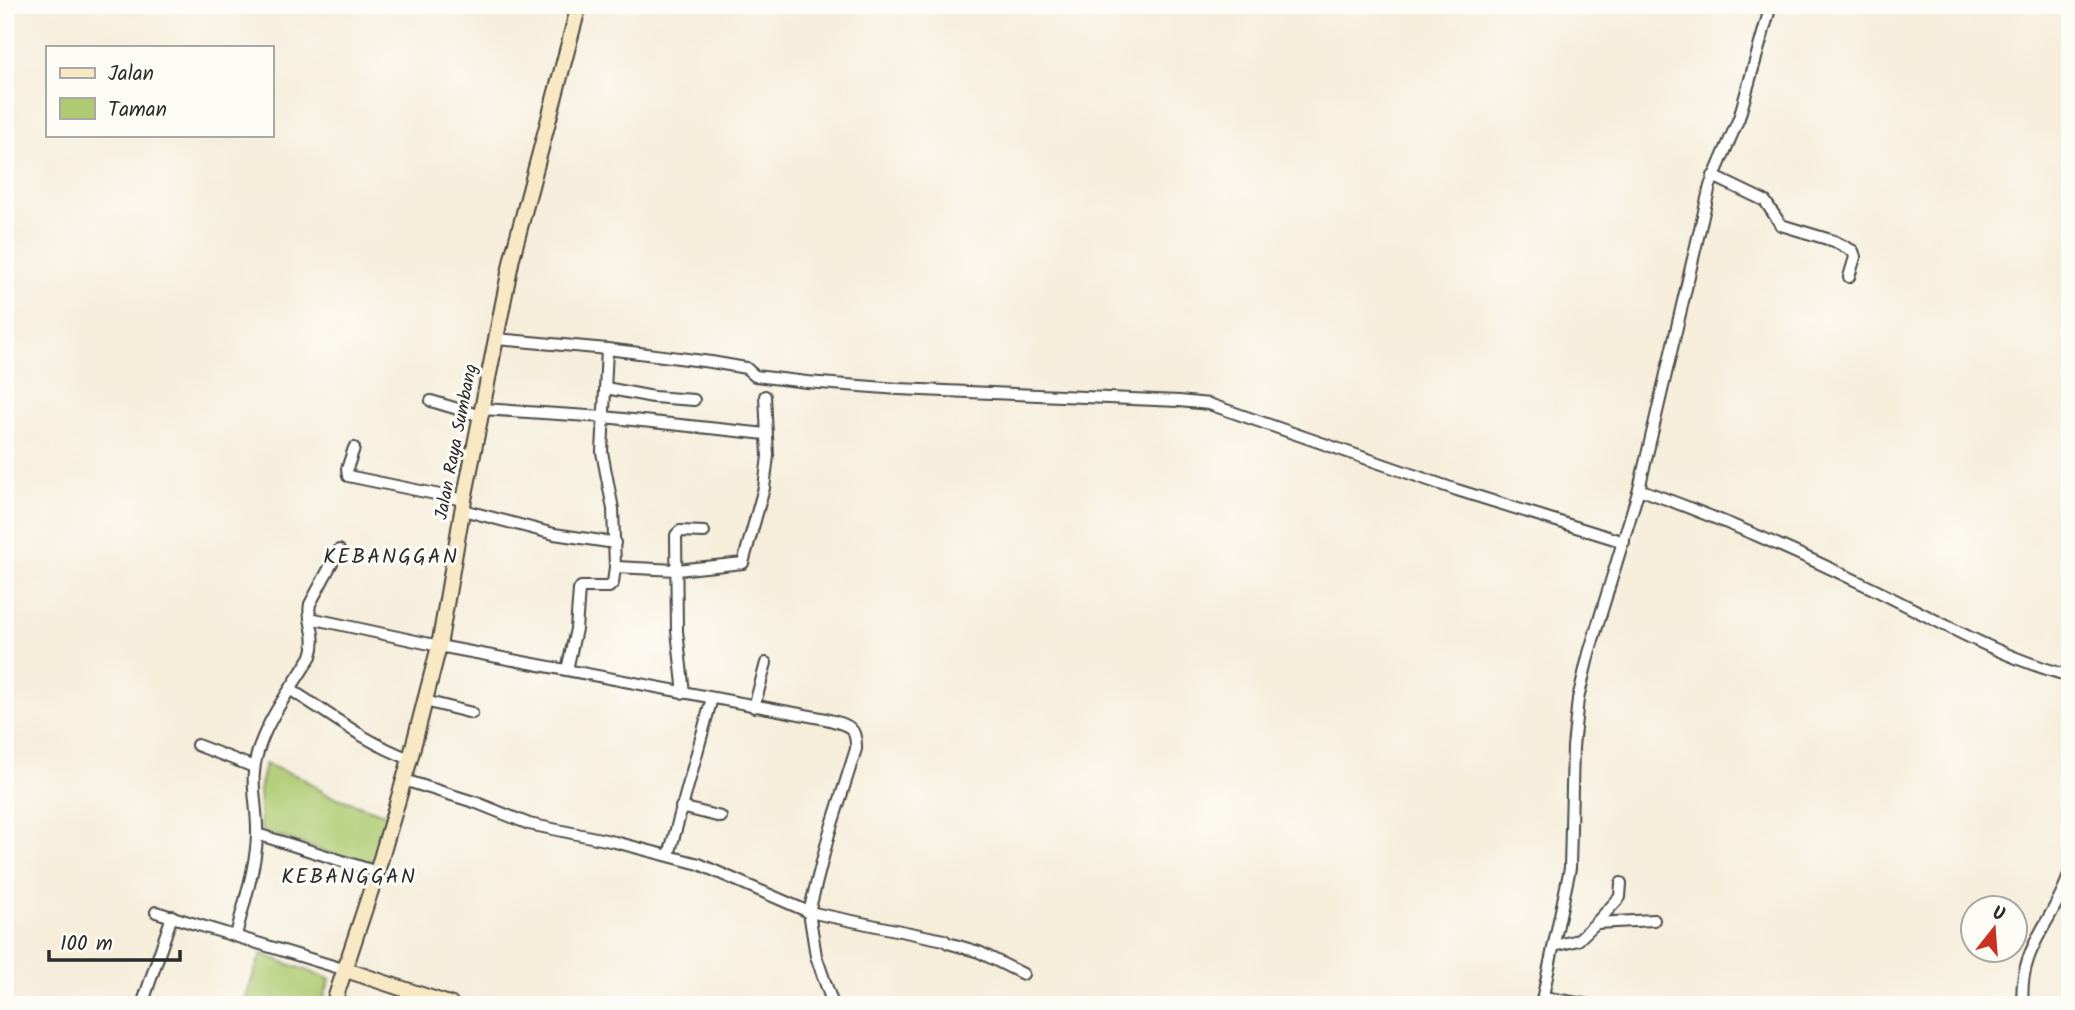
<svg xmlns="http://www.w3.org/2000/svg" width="2075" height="1010" viewBox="0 0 2075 1010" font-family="Kalam,sans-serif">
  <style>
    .green { fill: #afcb72; stroke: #6d7b4e; stroke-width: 2 }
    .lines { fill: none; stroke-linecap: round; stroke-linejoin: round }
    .street-casing { stroke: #494845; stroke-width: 14 }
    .secondary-casing { stroke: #494845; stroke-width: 18 }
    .street { stroke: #fff; stroke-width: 10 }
    .secondary { stroke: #f8e8c3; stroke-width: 14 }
    .labels { text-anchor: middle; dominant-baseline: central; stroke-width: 6; stroke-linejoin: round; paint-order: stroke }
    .street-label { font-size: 18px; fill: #2b2b2b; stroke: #fdfcf7 }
    .quarter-label { font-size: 21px; letter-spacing: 2px; fill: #2b2b2b; stroke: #fdfcf7 }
  </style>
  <rect width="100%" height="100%" fill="#fdfcf7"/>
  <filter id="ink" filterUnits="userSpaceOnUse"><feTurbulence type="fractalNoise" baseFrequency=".0143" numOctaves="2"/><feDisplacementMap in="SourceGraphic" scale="14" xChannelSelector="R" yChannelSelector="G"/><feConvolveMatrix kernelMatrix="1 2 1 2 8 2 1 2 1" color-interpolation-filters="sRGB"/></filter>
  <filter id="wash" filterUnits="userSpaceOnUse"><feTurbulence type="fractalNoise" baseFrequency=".00686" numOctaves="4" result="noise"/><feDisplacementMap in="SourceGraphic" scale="28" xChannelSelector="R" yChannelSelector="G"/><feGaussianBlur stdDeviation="1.57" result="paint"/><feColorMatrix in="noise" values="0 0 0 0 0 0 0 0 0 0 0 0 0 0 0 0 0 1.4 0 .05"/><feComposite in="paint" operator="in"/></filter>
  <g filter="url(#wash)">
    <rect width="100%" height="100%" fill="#f6edda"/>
    <g class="green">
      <polygon points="265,764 302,778 326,794 390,816 374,868 261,830 259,790"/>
      <polygon points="261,954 330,979 321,1005 243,1005"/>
    </g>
  </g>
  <g filter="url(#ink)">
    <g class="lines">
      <defs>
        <g id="street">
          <polyline points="1713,176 1765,201 1781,225 1834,241 1853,251 1855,257 1849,277"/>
          <polyline points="497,339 607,349 711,362 746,368 755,376 807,382 899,389 1179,401 1209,404 1457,490 1624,542"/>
          <polyline points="606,388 653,397 694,400"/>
          <polyline points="431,401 481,416"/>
          <polyline points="482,409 604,417 766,434"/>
          <polyline points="354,448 347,469 348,476 464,500"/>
          <path d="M1639 489C1717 517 1791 549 1865 585 1932 617 1998 657 2070 676"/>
          <polyline points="463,510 554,534 615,543"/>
          <polyline points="615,567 677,570 743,563 764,488 768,456 765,396"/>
          <path d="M310 618 439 646 826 719C847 725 857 725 856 749L829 834 809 912 816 956 833 1005"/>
          <polyline points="567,670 576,629 579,590 581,587 609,587 613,583 615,567 613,509 602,452 607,349"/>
          <path d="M291 690C333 716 363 741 410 759"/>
          <polyline points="684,693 677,631 676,535 680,531 704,532"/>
          <polyline points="425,701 472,713"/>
          <polyline points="754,707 766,663"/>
          <polyline points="197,745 254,767"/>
          <polyline points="404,780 477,803 529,824 615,842 699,864 809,912 944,940 948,943 979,952 1023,974"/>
          <polyline points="681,807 721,817"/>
          <polyline points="257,834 377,872"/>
          <polyline points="669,855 712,698"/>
          <polyline points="156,912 346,970"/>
          <polyline points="1596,923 1620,897 1621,883"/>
          <path d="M236 936C243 904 256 869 257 835 258 801 247 780 260 745 271 713 294 685 311 656 319 634 306 622 310 604L339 550"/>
          <polyline points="1554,946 1578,940 1596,923 1654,920"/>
          <polyline points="1543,997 1589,1005"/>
          <polyline points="142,1005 172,916"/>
          <polyline points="1541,1005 1570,868 1573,747 1578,699 1589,653 1639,489 1710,186 1739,118 1771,5"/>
          <path d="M2023 1005C2017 948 2055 921 2070 872"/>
        </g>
        <g id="secondary">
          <polyline points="346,970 452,1005"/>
          <polyline points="333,1005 377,872 410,759 439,646 464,500 512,258 579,5"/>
        </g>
      </defs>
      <use href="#street" class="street-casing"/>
      <use href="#secondary" class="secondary-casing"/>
      <use href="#street" class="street"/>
      <use href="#secondary" class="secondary"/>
    </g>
  </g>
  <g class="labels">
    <g class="street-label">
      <text transform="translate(457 442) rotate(-79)">Jalan Raya Sumbang</text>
    </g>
    <g class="quarter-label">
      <text x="391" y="557">KEBANGGAN</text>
      <text x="349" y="877">KEBANGGAN</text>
    </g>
  </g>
  <rect width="2075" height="1010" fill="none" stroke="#fdfcf7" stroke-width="28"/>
  <rect x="46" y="46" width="228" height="91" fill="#fdfcf7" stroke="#a9a8a5" stroke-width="2"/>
  <rect x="60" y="68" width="35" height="10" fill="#f8e8c3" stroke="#a9a8a5" stroke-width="2"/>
  <text x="108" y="80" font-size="21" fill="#2b2b2b">Jalan</text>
  <rect x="60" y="98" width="35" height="21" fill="#afcb72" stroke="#a9a8a5" stroke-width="2"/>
  <text x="108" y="116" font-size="21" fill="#2b2b2b">Taman</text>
  <g transform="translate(1994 929) rotate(17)"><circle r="33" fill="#fdfcf7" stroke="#a9a8a5" stroke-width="2"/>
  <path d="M0-5L12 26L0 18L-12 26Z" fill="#c8321e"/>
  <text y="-10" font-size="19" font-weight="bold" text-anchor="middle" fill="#2b2b2b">U</text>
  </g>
  <path d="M49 950v10h131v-10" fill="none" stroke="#2b2b2b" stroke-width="3.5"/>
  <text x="60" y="950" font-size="21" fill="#2b2b2b" stroke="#fdfcf7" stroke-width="5" paint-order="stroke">100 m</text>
</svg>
